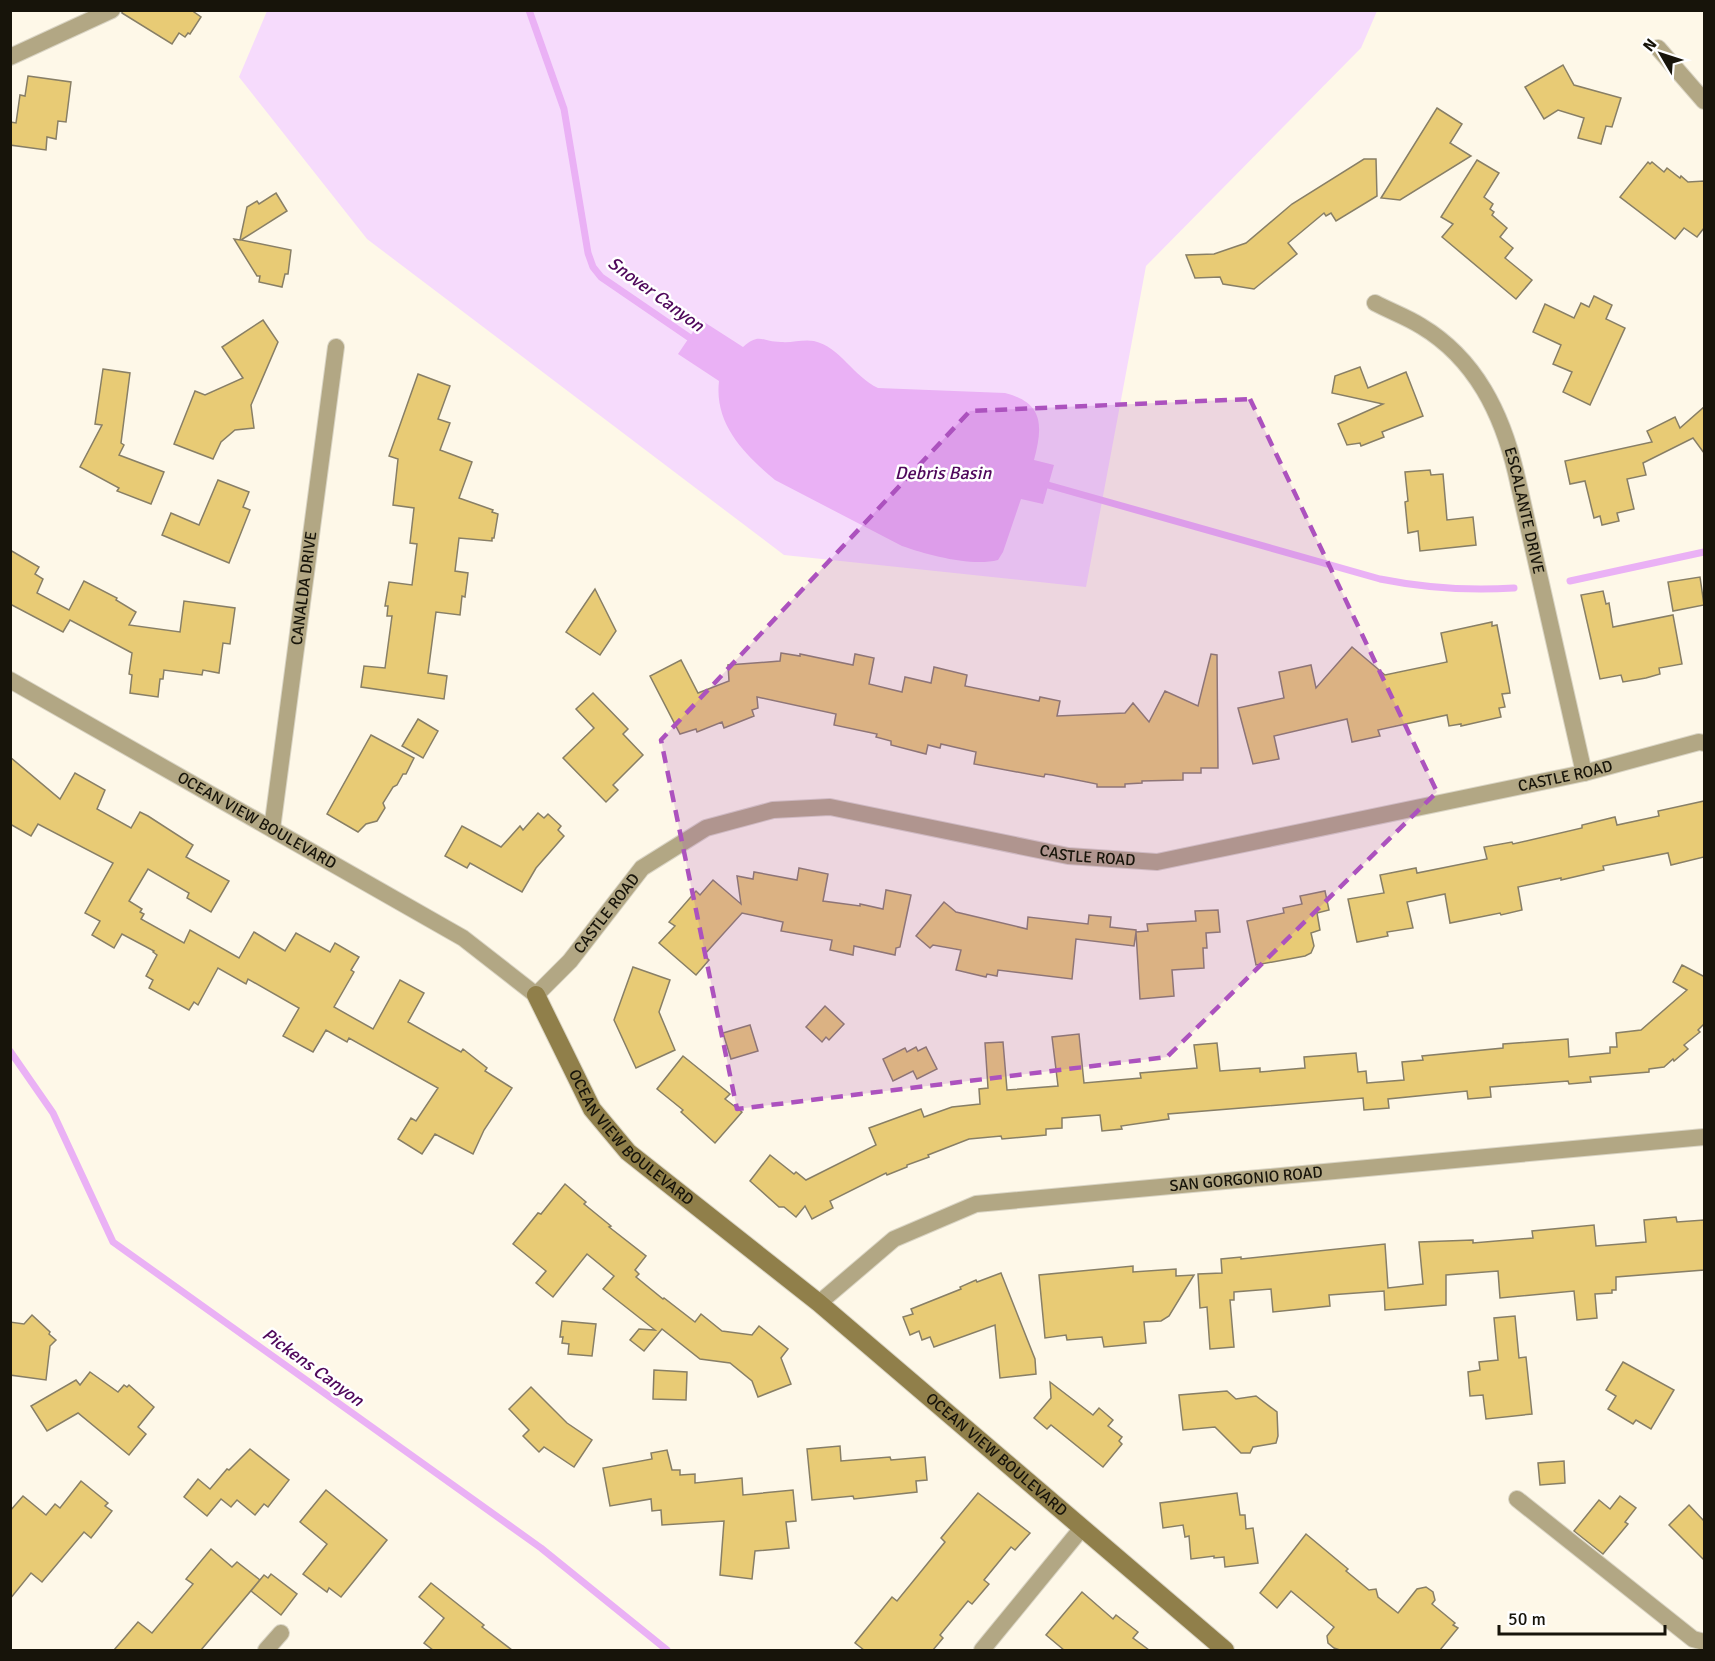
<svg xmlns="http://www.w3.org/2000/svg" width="1715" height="1661" viewBox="0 0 1715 1661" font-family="Signika,sans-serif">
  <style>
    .green { fill: #f6dbfc }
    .water { fill: #eab1f5 }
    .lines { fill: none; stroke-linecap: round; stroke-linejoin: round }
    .stream { stroke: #eab1f5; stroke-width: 7 }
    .building { fill: #e8cb75; stroke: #887f66; stroke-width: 1.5 }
    .street-casing { stroke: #d9d4c4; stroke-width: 18 }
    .secondary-casing { stroke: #d9d4c4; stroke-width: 20 }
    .street { stroke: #b2a784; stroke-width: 16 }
    .secondary { stroke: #907f4a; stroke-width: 18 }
    .marked { fill: #ac52be; fill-opacity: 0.2; stroke: #ac52be; stroke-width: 4.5; stroke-dasharray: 12 8; stroke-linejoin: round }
    .labels { text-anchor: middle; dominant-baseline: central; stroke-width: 5; stroke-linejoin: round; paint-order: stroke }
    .street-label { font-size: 16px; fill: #17140a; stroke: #fff }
    .water-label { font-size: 18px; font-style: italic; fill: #4f075b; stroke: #fff }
  </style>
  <rect width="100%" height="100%" fill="#fef8e8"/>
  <polygon class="green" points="267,11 1377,11 1361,48 1146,266 1086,587 784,555 367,239 239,77"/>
  <path class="water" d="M701 320 743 347C760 332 761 342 781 342 792 343 803 339 814 341 840 347 854 377 878 388L1005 393C1044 403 1043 426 1034 460L1054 465 1043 504 1021 499 1003 552 998 560C972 567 928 555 902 546L775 480C744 454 714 424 719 381L678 354Z"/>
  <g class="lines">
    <g class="stream">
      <polyline points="529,10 564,109 588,253 593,267 601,277 696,342"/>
      <path d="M1048 485 1380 579C1425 588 1468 591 1514 588"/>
      <polyline points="1570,581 1704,552"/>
      <polyline points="10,1051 53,1113 113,1242 541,1548 667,1650"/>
    </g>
  </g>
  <g class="building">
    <polygon points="122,10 191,10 201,17 190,34 188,33 185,37 179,33 172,44 122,13"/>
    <polygon points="1563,65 1574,85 1621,98 1612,127 1606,126 1601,144 1578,138 1584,118 1558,110 1544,119 1525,87"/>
    <polygon points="28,76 71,82 66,122 58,121 56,139 47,137 46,150 10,145 10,122 16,123 20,95 25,96"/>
    <polygon points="1437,108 1462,124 1450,143 1471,156 1400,200 1381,198"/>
    <polygon points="1364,159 1376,159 1377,196 1336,221 1331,213 1326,216 1324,213 1288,243 1297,254 1254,289 1223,284 1220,277 1195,278 1186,255 1214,254 1246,243 1292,204"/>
    <polygon points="1477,160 1499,173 1484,197 1493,204 1490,209 1494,212 1492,215 1507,228 1500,237 1513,248 1505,258 1532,280 1516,299 1442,237 1453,224 1441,217"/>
    <polygon points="1648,162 1650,164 1652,162 1664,172 1667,168 1680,178 1681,176 1688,182 1704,181 1704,228 1697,237 1684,228 1675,239 1620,197"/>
    <polygon points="276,193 287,211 241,240 291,250 288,274 285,274 282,287 259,282 260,276 257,276 234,239 240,240 247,207 257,201 259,204"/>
    <polygon points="1594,296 1612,305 1606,319 1625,328 1590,405 1563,392 1572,372 1553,364 1561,345 1533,332 1545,304 1574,318 1581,303 1589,307"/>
    <polygon points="263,320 278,342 251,405 254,428 235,430 221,442 213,459 174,444 195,391 205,395 243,378 222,347"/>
    <polygon points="1360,367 1368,388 1406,372 1423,416 1382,432 1384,437 1361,446 1360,443 1347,445 1338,424 1383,404 1332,393 1335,376"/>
    <polygon points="103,369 130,373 121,443 124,445 119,455 164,472 151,504 117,491 119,488 80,467 102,425 95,424"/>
    <polygon points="418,374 450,386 438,419 450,423 440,450 472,462 459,498 493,510 492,512 498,514 494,538 492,538 492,541 459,538 455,571 468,573 465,597 462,596 460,615 436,612 428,673 447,676 444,699 361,687 364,666 385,668 392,616 387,616 388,606 385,606 389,582 412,585 417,544 410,543 414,508 393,505 398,459 389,456"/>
    <polygon points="1704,407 1704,453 1693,438 1643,463 1646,475 1627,479 1634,509 1617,513 1619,521 1602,525 1600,516 1594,518 1585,481 1570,484 1565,461 1652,442 1647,431 1675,417 1680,428"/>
    <polygon points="1430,470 1431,475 1443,474 1447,520 1473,517 1476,545 1420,551 1418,531 1408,533 1405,502 1408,501 1405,472"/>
    <polygon points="218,480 249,492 243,507 250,510 229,563 162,535 171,513 199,525"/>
    <polygon points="10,550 39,567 35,574 43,579 37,593 69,610 84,581 117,598 116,600 136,612 129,625 180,632 184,601 235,608 230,644 223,643 219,673 203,670 202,675 164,670 163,679 160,679 158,697 130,693 132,675 129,674 132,653 70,620 63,632 10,604"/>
    <polygon points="1700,577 1704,605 1673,611 1668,582"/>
    <polygon points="595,589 616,631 600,655 566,632"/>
    <polygon points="1603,591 1606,604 1609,603 1613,627 1673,615 1682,664 1659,668 1660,674 1646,678 1623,682 1621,675 1600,679 1581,595"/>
    <polygon points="1492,622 1492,626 1497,625 1509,687 1510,693 1502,694 1505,707 1499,708 1501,717 1461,726 1461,724 1449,726 1447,715 1378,730 1380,736 1352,742 1347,719 1274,736 1279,759 1253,764 1238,708 1284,698 1279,672 1311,665 1316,688 1352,647 1385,675 1447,662 1441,633"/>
    <polygon points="781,653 800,656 800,654 853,665 855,654 874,658 869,684 902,692 905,677 931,683 934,667 967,675 965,686 1039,701 1040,697 1060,701 1057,716 1125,713 1133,703 1149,722 1165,691 1198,706 1211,654 1217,655 1218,768 1201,768 1201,773 1183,773 1183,780 1142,781 1142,783 1125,784 1125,787 1097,787 1097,784 1052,775 1045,774 1044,777 974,764 976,752 941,744 940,748 928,745 926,754 891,745 891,741 876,737 877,734 834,725 836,714 757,697 758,708 752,710 754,716 724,728 722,722 697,732 696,729 680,734 650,676 681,660 698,693 729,681 728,665 780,661"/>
    <polygon points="593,693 628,729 623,734 643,755 613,785 618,790 606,802 563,758 594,728 576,709"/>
    <polygon points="418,719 438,731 423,758 402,746"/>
    <polygon points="371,735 414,758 406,774 403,774 397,785 393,787 383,803 385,808 377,821 366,824 358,832 327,814"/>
    <polygon points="10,757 60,799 75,773 105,790 97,809 131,828 140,812 148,816 193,845 186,857 229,881 211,912 187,898 189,893 148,869 129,901 142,909 140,912 144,914 141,919 184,943 190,930 239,958 254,932 285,951 296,933 330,952 335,943 359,957 351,970 354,972 334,1007 373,1029 400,980 424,993 408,1022 461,1052 463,1049 487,1068 485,1071 512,1088 484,1130 473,1154 435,1134 422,1154 398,1139 411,1118 416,1121 438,1088 349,1038 347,1042 326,1030 313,1052 283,1036 299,1008 248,979 246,984 218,968 198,1005 194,1002 189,1010 149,988 153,980 146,976 157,955 153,952 154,951 122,934 114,948 92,935 100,921 85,913 113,863 38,824 31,836 10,824"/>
    <polygon points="1704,801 1704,857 1671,865 1668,853 1603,866 1604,870 1561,880 1561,878 1518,887 1522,910 1501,915 1500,913 1450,923 1445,894 1407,902 1413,928 1387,932 1388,936 1357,942 1348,899 1384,893 1380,875 1416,868 1417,873 1487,859 1484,847 1512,842 1513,844 1582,828 1582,825 1615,817 1617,825 1659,816 1658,811"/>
    <polygon points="538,813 544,818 548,814 561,826 558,830 564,836 536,868 522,892 470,863 467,868 445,856 462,826 501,847 520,826 523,830"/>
    <polygon points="799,868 828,874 823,901 860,906 860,904 883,909 886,890 911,895 900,947 896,948 895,955 854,946 853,955 830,950 832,940 781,931 783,922 742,913 704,955 709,960 696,975 659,943 675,926 669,922 696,891 700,895 713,880 741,904 737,876 753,879 754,872 797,880"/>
    <polygon points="1325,891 1329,910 1317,913 1320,930 1311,933 1314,946 1311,953 1305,956 1256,965 1247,921 1284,913 1283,908 1302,904 1300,896"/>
    <polygon points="944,902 956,912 1027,929 1028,917 1088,924 1089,915 1111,917 1110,927 1136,930 1136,932 1148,931 1147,924 1196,921 1195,911 1218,910 1220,932 1206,933 1207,948 1203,948 1204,968 1172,970 1174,996 1140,999 1136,932 1134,946 1076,939 1072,979 998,970 997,976 987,974 986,977 956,970 961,950 933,945 930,948 916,936"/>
    <polygon points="1682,965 1703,976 1704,975 1704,1024 1698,1030 1700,1032 1684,1045 1688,1049 1674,1061 1673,1059 1664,1067 1649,1069 1649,1072 1590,1077 1591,1082 1569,1084 1568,1081 1490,1087 1491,1097 1468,1099 1467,1091 1388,1099 1389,1108 1364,1110 1363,1098 1168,1114 1169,1119 1121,1126 1122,1129 1102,1131 1100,1115 1062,1118 1062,1128 1046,1129 1046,1135 1002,1139 1001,1136 969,1139 928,1155 929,1157 907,1165 907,1167 887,1175 886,1173 830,1201 833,1208 812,1219 805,1206 796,1217 784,1207 779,1207 750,1181 770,1155 794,1174 796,1172 806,1180 876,1145 869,1128 921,1109 924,1117 952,1107 980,1104 979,1089 988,1088 985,1043 1003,1042 1007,1090 1058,1086 1052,1037 1079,1034 1084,1083 1141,1078 1140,1073 1197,1068 1194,1045 1217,1043 1220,1071 1260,1068 1260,1072 1305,1068 1304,1057 1356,1053 1358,1072 1366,1071 1367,1083 1404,1080 1402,1062 1423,1060 1422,1056 1503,1048 1503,1044 1568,1039 1569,1057 1610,1053 1610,1047 1617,1047 1616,1033 1641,1030 1687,990 1673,982"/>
    <polygon points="633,967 670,980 659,1012 675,1050 636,1068 614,1020"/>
    <polygon points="825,1006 844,1024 829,1040 826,1037 822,1042 806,1027"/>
    <polygon points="750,1025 758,1051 731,1059 723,1033"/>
    <polygon points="916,1047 918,1051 926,1047 937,1069 917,1079 913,1071 893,1081 883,1059 905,1048 907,1052"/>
    <polygon points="683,1056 730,1094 725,1099 742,1112 715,1143 681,1112 683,1110 657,1089"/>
    <polygon points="565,1184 586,1202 584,1204 611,1226 609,1227 646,1256 635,1270 639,1274 636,1277 663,1299 664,1298 695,1322 701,1314 722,1331 752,1335 759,1326 788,1349 781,1358 791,1384 758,1397 752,1381 730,1363 700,1359 662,1329 644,1351 630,1340 639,1329 655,1330 603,1289 614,1276 587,1254 553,1297 536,1283 546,1271 513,1244 538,1213 541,1214"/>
    <polygon points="1676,1217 1677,1222 1704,1220 1704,1270 1616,1277 1616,1290 1612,1290 1612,1293 1595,1294 1597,1318 1577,1320 1574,1291 1500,1298 1498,1271 1446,1275 1446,1305 1385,1310 1384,1291 1329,1295 1330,1306 1273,1312 1271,1289 1234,1292 1234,1300 1230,1300 1234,1347 1210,1349 1207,1307 1200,1308 1198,1274 1222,1273 1221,1259 1241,1257 1241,1259 1385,1244 1388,1288 1423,1284 1419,1242 1473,1240 1473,1243 1533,1238 1532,1231 1594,1225 1596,1246 1646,1242 1644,1220"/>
    <polygon points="1133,1266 1133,1272 1176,1269 1176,1276 1194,1275 1169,1316 1161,1321 1144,1322 1146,1343 1104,1347 1102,1337 1067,1340 1066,1335 1045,1338 1039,1275"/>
    <polygon points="1001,1273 1035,1359 1036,1374 1000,1378 995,1325 934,1347 930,1337 922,1340 919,1331 910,1335 903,1317 913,1314 911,1309 961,1289 960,1287 976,1280 977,1282"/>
    <polygon points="32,1315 50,1332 49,1334 56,1340 50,1346 46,1380 10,1375 10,1322 24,1324"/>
    <polygon points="1515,1316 1519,1358 1526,1357 1532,1414 1486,1419 1483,1395 1470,1396 1468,1372 1480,1370 1479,1362 1498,1360 1494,1318"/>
    <polygon points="562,1321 596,1324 592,1356 568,1354 569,1344 562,1343 563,1337 560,1337"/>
    <polygon points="1623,1362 1674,1390 1651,1429 1636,1420 1633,1424 1608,1409 1616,1396 1606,1390"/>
    <polygon points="654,1370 687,1372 686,1400 653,1399"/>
    <polygon points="90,1372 118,1392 124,1385 127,1387 129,1385 154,1407 138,1427 146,1434 129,1455 78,1413 47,1431 31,1406 76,1380 80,1385"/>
    <polygon points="1050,1382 1093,1415 1099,1408 1113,1420 1108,1426 1122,1437 1119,1441 1122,1444 1103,1467 1051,1425 1047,1429 1034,1418 1051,1398"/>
    <polygon points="531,1387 567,1423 592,1440 574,1467 544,1447 539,1452 523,1436 529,1430 509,1409"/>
    <polygon points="1227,1391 1236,1399 1256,1396 1277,1412 1278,1436 1276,1443 1253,1447 1250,1453 1241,1453 1215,1427 1183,1430 1179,1395"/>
    <polygon points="840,1446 841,1461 890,1457 891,1460 925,1457 927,1480 916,1481 917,1492 854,1499 853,1496 812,1500 807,1449"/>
    <polygon points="250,1449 289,1480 268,1507 264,1504 255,1515 237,1500 231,1507 221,1499 207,1516 184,1497 198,1479 210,1489 227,1469 229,1470"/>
    <polygon points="667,1450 672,1470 680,1470 680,1475 695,1474 695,1483 742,1478 743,1495 793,1490 796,1521 786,1522 789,1548 755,1551 752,1579 720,1575 724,1521 662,1525 661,1510 652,1511 651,1499 610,1506 603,1468 652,1459 651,1453"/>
    <polygon points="1564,1461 1565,1483 1540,1485 1538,1463"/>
    <polygon points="81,1481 108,1503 105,1506 112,1511 91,1538 84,1532 42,1582 31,1573 10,1599 10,1511 23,1496 46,1515 55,1504 60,1508"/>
    <polygon points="326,1490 387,1540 341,1597 329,1588 327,1592 303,1574 327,1544 300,1522"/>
    <polygon points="978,1493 1030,1533 1015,1550 1011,1547 984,1580 989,1584 972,1604 968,1601 940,1635 943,1638 933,1650 864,1650 855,1643 892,1597 897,1601 945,1542 941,1538"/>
    <polygon points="1237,1493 1240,1515 1245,1515 1246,1529 1253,1528 1258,1563 1225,1567 1224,1557 1214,1558 1214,1556 1191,1559 1189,1536 1185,1537 1183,1525 1163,1528 1160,1503"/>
    <polygon points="1620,1496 1636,1508 1625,1522 1628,1524 1603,1554 1574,1531 1599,1500 1610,1509"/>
    <polygon points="1689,1505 1704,1521 1704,1560 1669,1525"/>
    <polygon points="1306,1534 1348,1569 1346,1571 1369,1590 1376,1589 1378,1597 1398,1613 1417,1589 1426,1587 1433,1592 1435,1600 1432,1604 1455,1623 1453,1625 1458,1628 1440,1650 1340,1650 1334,1648 1328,1643 1327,1636 1334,1627 1291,1591 1277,1608 1260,1593"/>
    <polygon points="211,1549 232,1567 237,1562 260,1580 201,1650 114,1650 138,1622 152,1633 193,1584 186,1579"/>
    <polygon points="271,1574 297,1594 281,1615 251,1591 264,1575 268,1578"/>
    <polygon points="431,1583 484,1625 482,1627 512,1650 433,1650 424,1643 444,1618 419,1597"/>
    <polygon points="1082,1592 1113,1619 1116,1615 1138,1632 1133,1638 1149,1650 1064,1650 1046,1635"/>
  </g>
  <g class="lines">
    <defs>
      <g id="street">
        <polyline points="1658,48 1704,101"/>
        <polyline points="10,57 112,10"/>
        <path id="s1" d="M1375 303C1390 311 1407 317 1421 326 1476 359 1502 414 1516 473L1584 773"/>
        <path id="s2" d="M10 680 463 938 536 995 570 961 642 868 706 828 773 810 830 807 1068 856 1157 862 1584 773 1699 742 1704 743"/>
        <path id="s3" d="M272 829 336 347"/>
        <path id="s4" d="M819 1303 894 1239 976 1204 1704 1137"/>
        <polyline points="1517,1499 1693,1639 1704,1642"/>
        <polyline points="266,1650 281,1633"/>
        <polyline points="982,1650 1082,1528"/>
      </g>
      <g id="secondary">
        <path id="s5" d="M536 995 592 1109 628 1152 819 1303 1225 1650"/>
      </g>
    </defs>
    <use href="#street" class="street-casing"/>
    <use href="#secondary" class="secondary-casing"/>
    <use href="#street" class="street"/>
    <use href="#secondary" class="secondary"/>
  </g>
  <path class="marked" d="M1250 399 1437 792 1167 1057 737 1109 661 740 970 411Z"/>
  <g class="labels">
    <g class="street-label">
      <text stroke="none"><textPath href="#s1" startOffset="270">ESCALANTE DRIVE</textPath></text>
      <text stroke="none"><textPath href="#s3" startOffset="243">CANALDA DRIVE</textPath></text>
      <text stroke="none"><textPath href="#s2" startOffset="1731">CASTLE ROAD</textPath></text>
      <text stroke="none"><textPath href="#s2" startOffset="284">OCEAN VIEW BOULEVARD</textPath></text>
      <text stroke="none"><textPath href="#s2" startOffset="1244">CASTLE ROAD</textPath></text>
      <text stroke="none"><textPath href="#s2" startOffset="722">CASTLE ROAD</textPath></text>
      <text stroke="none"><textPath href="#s5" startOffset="174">OCEAN VIEW BOULEVARD</textPath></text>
      <text stroke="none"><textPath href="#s4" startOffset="459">SAN GORGONIO ROAD</textPath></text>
      <text stroke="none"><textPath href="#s5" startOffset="660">OCEAN VIEW BOULEVARD</textPath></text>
    </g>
    <g class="water-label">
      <text transform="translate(656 294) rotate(36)">Snover Canyon</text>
      <text x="943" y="473">Debris Basin</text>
      <text transform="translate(313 1367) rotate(36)">Pickens Canyon</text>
    </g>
  </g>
  <rect width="1715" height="1661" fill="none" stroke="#17140a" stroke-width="24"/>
  <g transform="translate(1661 54) rotate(309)" stroke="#ffffff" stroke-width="4.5" paint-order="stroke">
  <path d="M0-4.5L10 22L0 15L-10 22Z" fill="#17140a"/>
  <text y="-9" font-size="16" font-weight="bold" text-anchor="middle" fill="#17140a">N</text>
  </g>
  <path d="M1499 1625v9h166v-9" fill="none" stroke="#17140a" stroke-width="3"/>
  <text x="1508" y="1625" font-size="18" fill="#17140a" stroke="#ffffff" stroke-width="4.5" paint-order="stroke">50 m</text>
</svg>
